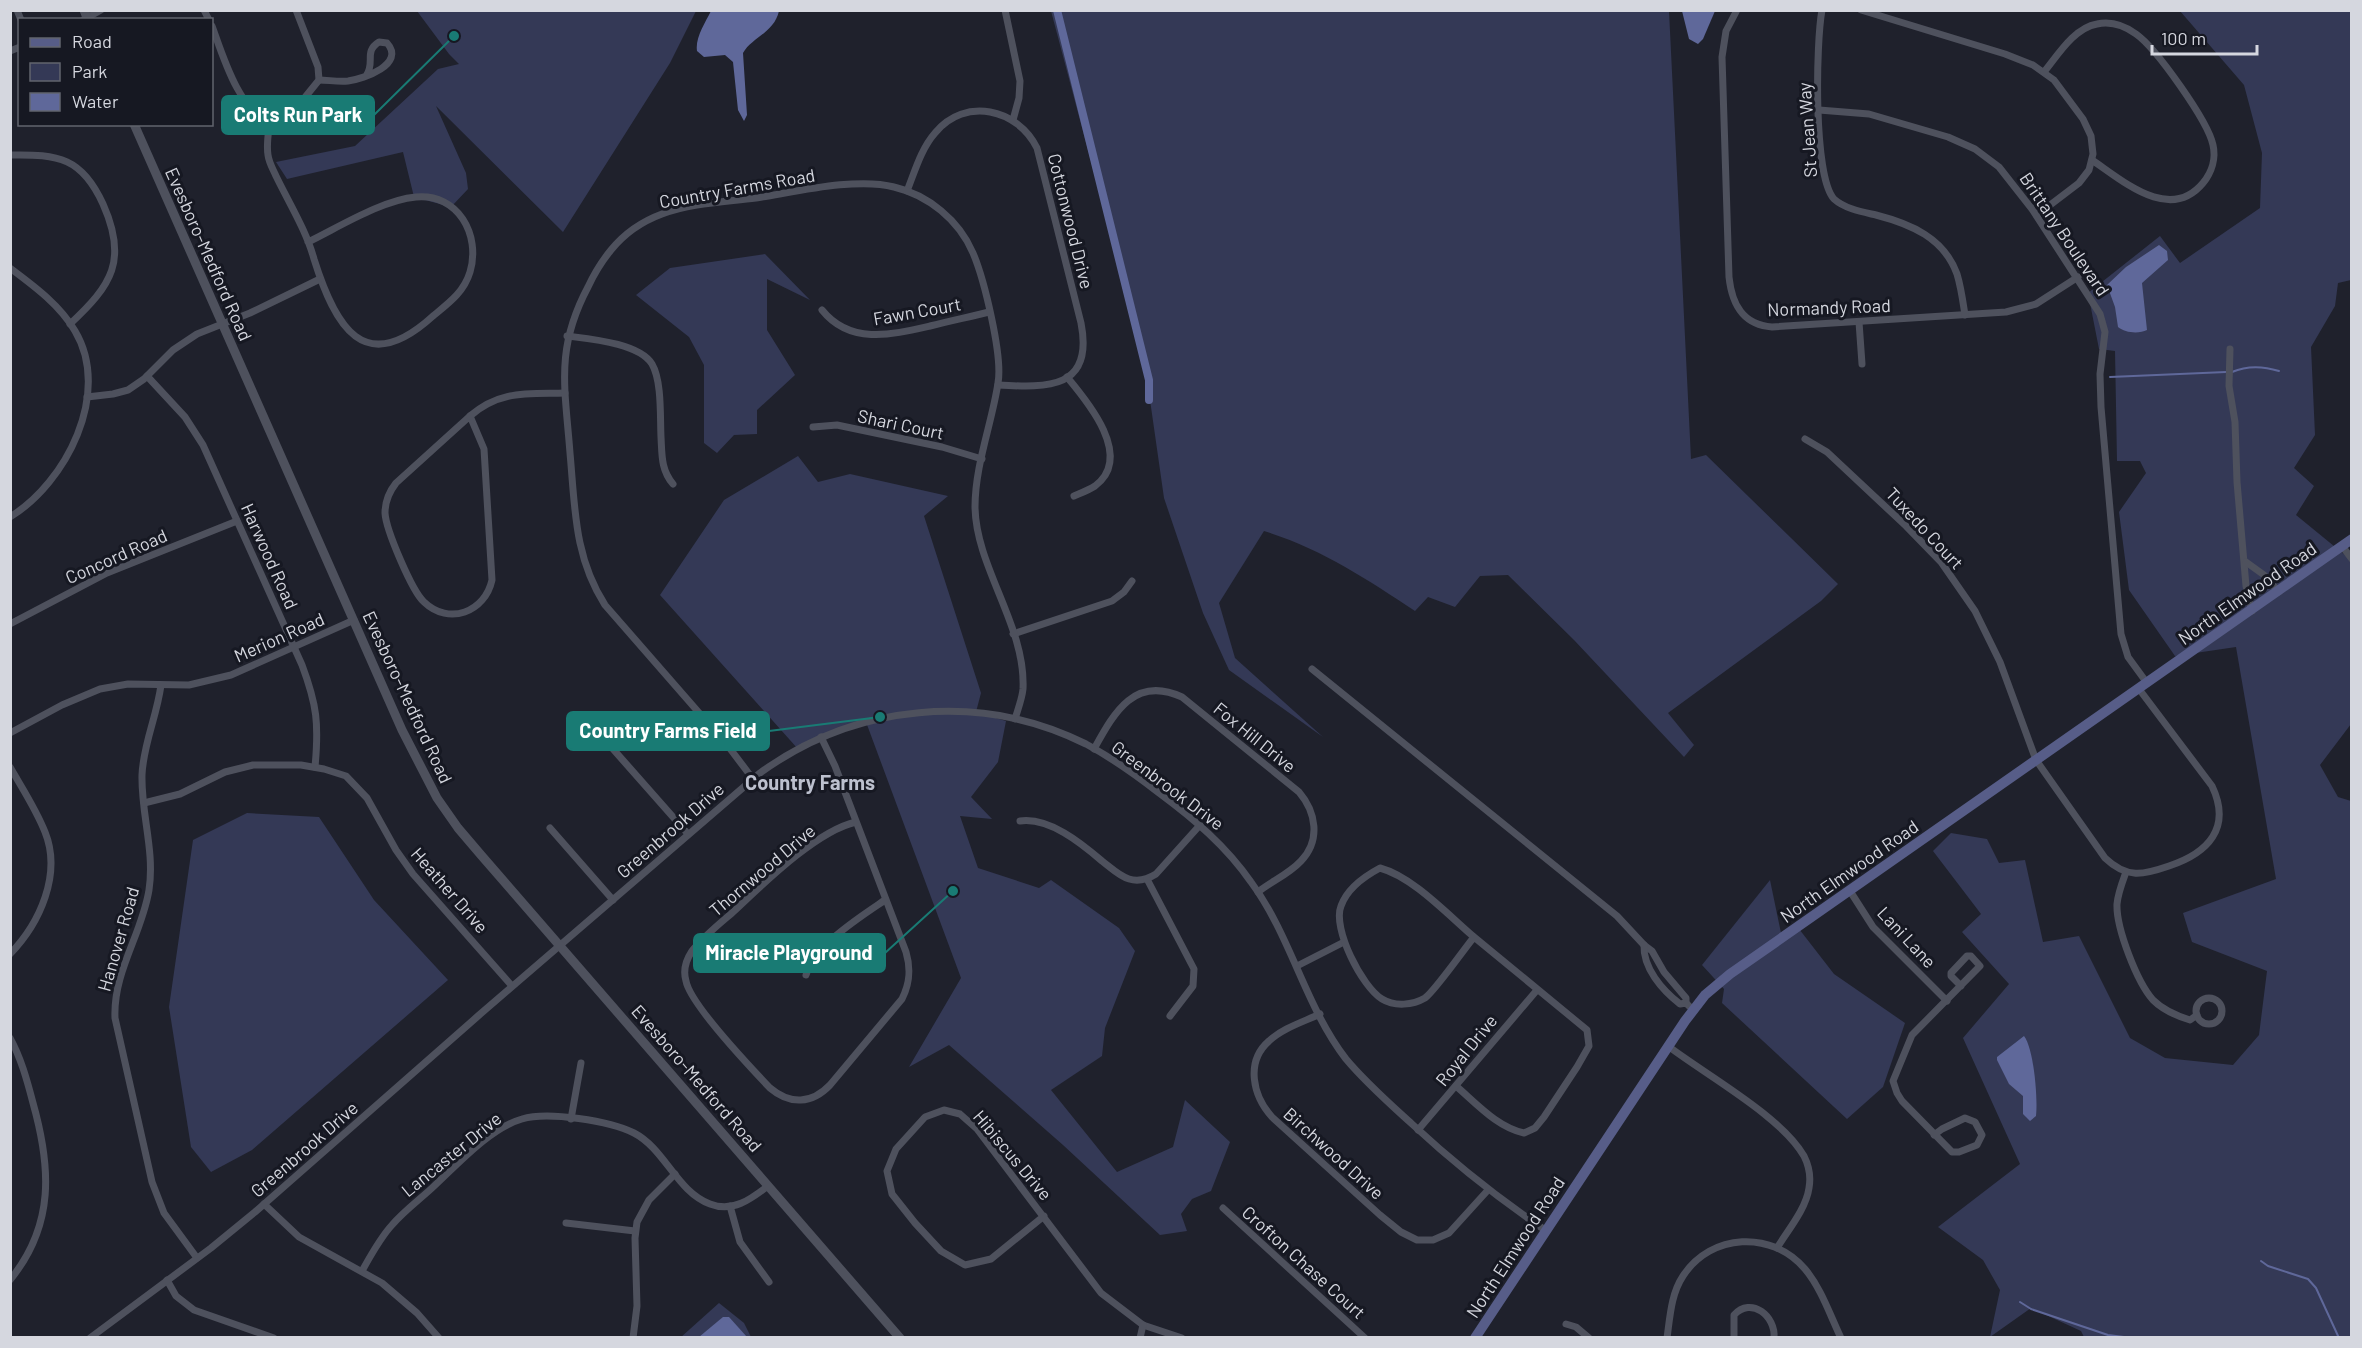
<svg xmlns="http://www.w3.org/2000/svg" width="2362" height="1348" viewBox="0 0 2362 1348" font-family="Barlow,sans-serif">
  <style>
    .green { fill: #343956 }
    .water { fill: #5f689a }
    .lines { fill: none; stroke-linecap: round; stroke-linejoin: round }
    .stream { stroke: #5f689a; stroke-width: 2 }
    .canal { stroke: #5f689a; stroke-width: 8 }
    .minor { stroke: #4e515d; stroke-width: 7 }
    .tertiary { stroke: #4e515d; stroke-width: 9 }
    .secondary { stroke: #575d88; stroke-width: 10 }
    .labels { text-anchor: middle; dominant-baseline: central; stroke-width: 6; stroke-linejoin: round; paint-order: stroke }
    .street-label { font-size: 18px; fill: #d5d7df; stroke: #161822 }
    .neighbourhood-label { font-size: 20px; font-weight: bold; fill: #bcc0ce; stroke: #161822 }
    .leader { fill: none; stroke: #197b74; stroke-width: 2 }
    .callout-dot { fill: #197b74; stroke: #161822; stroke-width: 2 }
    .callout { fill: #197b74; stroke: #197b74; stroke-width: 2 }
    .callout-label { font-size: 20px; text-anchor: middle; font-weight: bold; fill: #fff }
  </style>
  <rect width="100%" height="100%" fill="#1f212c"/>
  <g class="green">
    <polygon points="417,11 696,11 670,63 563,232 436,106 466,173 468,189 451,207 414,197 403,152 287,179 276,162 355,146 438,69 459,64 449,54"/>
    <path d="M1051 11H1669L1691 459 1706 455 1838 584 1821 601 1668 713 1694 745 1684 757 1574 640 1508 575 1480 576 1455 607 1428 597 1415 611C1367 579 1320 548 1264 531L1219 603 1235 658 1323 737 1229 670 1203 613 1164 498 1145 365Z"/>
    <polygon points="2180,11 2351,11 2351,280 2338,283 2335,306 2311,347 2315,435 2294,468 2314,486 2296,515 2351,560 2351,724 2320,765 2338,797 2351,801 2351,1337 2084,1337 2081,1331 2031,1308 1990,1337 2000,1290 1983,1260 1938,1227 2020,1164 1963,1038 2009,984 1962,932 1981,914 1933,851 1951,833 1987,839 1999,863 2025,860 2043,942 2079,936 2130,1038 2165,1058 2233,1065 2259,1035 2267,971 2192,942 2183,913 2276,879 2236,647 2175,656 2129,590 2119,512 2146,473 2140,461 2117,461 2115,351 2099,349 2088,293 2160,236 2180,263 2260,208 2262,153 2244,85"/>
    <polygon points="765,254 810,300 767,279 767,330 795,375 757,410 757,434 734,435 717,453 704,443 704,365 689,337 636,295 670,268"/>
    <polygon points="798,456 818,482 850,474 948,496 924,516 981,693 976,712 1006,721 998,762 971,797 992,819 960,816 978,868 1039,888 1051,880 1119,928 1135,951 1105,1028 1102,1056 1051,1090 1117,1172 1173,1147 1185,1100 1230,1142 1211,1191 1192,1199 1181,1214 1187,1231 1160,1235 1063,1145 949,1045 909,1067 961,978 866,722 798,749 660,595 724,500"/>
    <polygon points="247,813 319,817 374,900 448,980 252,1150 211,1172 191,1147 169,1007 193,840"/>
    <polygon points="1770,880 1781,933 1796,925 1834,974 1905,1023 1883,1087 1847,1119 1722,1003 1724,989 1702,965"/>
    <polygon points="719,1303 744,1323 751,1337 680,1338"/>
  </g>
  <g class="water">
    <path d="M711 11H779C774 33 752 37 743 53L747 115 744 121 738 110 733 62 725 55 704 57 697 51C695 38 705 23 711 11Z"/>
    <polygon points="1682,11 1715,11 1703,39 1698,44 1689,39"/>
    <path d="M2159 245 2167 251 2168 260 2142 283 2147 330C2139 334 2125 333 2118 327L2115 307 2107 285 2126 267Z"/>
    <path d="M2024 1036C2034 1049 2038 1099 2036 1116L2030 1121 2023 1114V1096L2009 1084 1997 1060V1057Z"/>
    <polygon points="723,1317 729,1317 747,1337 699,1337"/>
  </g>
  <g class="lines">
    <g class="stream">
      <path d="M2232 372C2248 365 2263 366 2279 371"/>
      <polyline points="2110,377 2226,372"/>
      <polyline points="2261,1261 2268,1266 2308,1279 2316,1288 2339,1338"/>
      <polyline points="2020,1302 2031,1309 2108,1335 2132,1338"/>
    </g>
    <polyline class="canal" points="1057,10 1149,380 1149,400"/>
    <g class="minor">
      <polyline points="17,10 21,20"/>
      <polyline points="204,10 209,20"/>
      <polyline points="1005,10 1020,81 1019,98 1013,120"/>
      <path d="M1737 10 1726 31 1722 57 1729 277C1732 305 1743 325 1772 327L2006 312 2036 304 2078 277"/>
      <path d="M1822 10C1816 42 1813 176 1834 199 1845 209 1863 212 1876 215 1911 224 1944 238 1957 274 1961 287 1963 302 1965 315"/>
      <polyline points="1861,10 2005,54 2033,65 2054,80 2083,119 2091,136 2093,154 2089,170 2079,183 2037,215"/>
      <polyline points="83,20 101,10"/>
      <path d="M212 26C221 50 240 116 270 119L302 101 319 80 318 67 296 10"/>
      <polyline points="10,51 20,47"/>
      <path d="M2044 72C2058 55 2074 28 2097 24 2111 21 2125 26 2136 34 2156 48 2208 121 2213 145 2216 158 2212 172 2203 183 2170 223 2123 181 2092 160"/>
      <path d="M319 80C328 80 338 82 348 81 364 79 406 64 387 43L379 42C363 52 376 62 366 76"/>
      <polyline points="1819,110 1869,114 1948,137 1975,149 1999,167 2032,209 2100,314 2105,332 2100,374 2101,407 2121,634 2128,657 2147,683"/>
      <path d="M270 119C269 131 266 143 268 155 269 163 273 169 276 176 289 203 306 230 314 259 335 326 364 379 433 316 449 303 464 292 470 272 481 235 458 193 416 197 382 200 339 227 308 242"/>
      <path d="M10 155C59 154 82 158 103 204 128 260 112 285 70 324"/>
      <path d="M907 191C915 171 921 149 935 133 965 96 1018 109 1037 148L1081 323C1094 389 1048 388 998 385"/>
      <path d="M10 268C34 286 60 305 75 331 112 393 66 483 10 517"/>
      <path d="M822 310C850 345 891 335 930 326 949 321 969 317 989 312"/>
      <polyline points="1859,322 1862,364"/>
      <path d="M567 336C590 339 639 343 652 364 662 381 660 417 661 437 662 455 661 470 673 484"/>
      <polyline points="2230,349 2229,386 2235,422 2237,482 2246,586 2252,611"/>
      <path d="M147 376 185 417 203 445 302 665C317 705 319 724 315 767"/>
      <path d="M1067 377C1088 402 1134 457 1095 486 1089 490 1081 493 1074 496"/>
      <polyline points="87,397 113,394 128,390 144,379 173,350 197,334 250,313 320,279"/>
      <path d="M470 416 484 449 492 580C485 612 449 626 424 602 412 591 386 530 385 513 385 501 389 492 396 483Z"/>
      <path d="M470 416C500 390 527 394 565 393"/>
      <polyline points="813,427 837,425 942,447 982,459"/>
      <path d="M1805 439 1827 452 1906 526 1941 562 1975 611 2000 662 2036 760 2105 858C2127 879 2143 875 2169 866 2208 853 2232 828 2212 786L2139 689"/>
      <polyline points="2342,546 2352,559"/>
      <polyline points="2246,562 2264,575 2279,592"/>
      <polyline points="10,624 107,573 237,521"/>
      <polyline points="1013,634 1112,601 1124,592 1132,581"/>
      <polyline points="1312,669 1617,916 1644,945 1652,951 1664,972 1686,998 1686,1003"/>
      <path d="M161 685C157 716 143 745 142 775 141 814 155 851 149 890 142 934 113 972 115 1018L152 1182 164 1213 197 1258"/>
      <polyline points="579,722 586,723 598,732 688,834"/>
      <polyline points="10,733 62,705 100,689 128,684 189,685 231,675 354,620"/>
      <path d="M821 737 835 766 906 952C911 969 910 983 902 999L830 1085C812 1104 790 1105 770 1088 751 1068 690 1004 686 981 683 971 686 960 692 951 703 937 718 925 732 913 762 885 816 831 856 822"/>
      <path d="M1094 749C1114 713 1134 675 1182 697L1299 792C1316 812 1321 840 1301 861 1289 874 1272 881 1258 892"/>
      <path d="M10 767C22 788 36 809 45 832 62 874 40 923 10 954"/>
      <path d="M753 779 728 746 605 605C574 557 575 507 570 453 565 387 555 349 588 287 594 274 602 261 611 250 624 234 643 221 662 214 691 203 725 202 756 198 795 192 856 177 894 187 928 195 959 220 973 253 984 279 1003 356 998 383 992 423 975 465 975 507 976 568 1026 626 1023 689 1022 699 1018 709 1015 719"/>
      <polyline points="144,803 180,794 225,772 253,765 301,765 324,769 346,776 367,798 396,850 413,874 512,986"/>
      <path d="M1020 821C1049 817 1081 843 1102 861 1110 867 1119 876 1129 879 1139 882 1148 879 1156 874L1200 825"/>
      <polyline points="550,828 613,900"/>
      <path d="M2126 872C2122 883 2118 893 2117 904 2116 928 2137 982 2153 1000 2163 1010 2177 1016 2190 1020L2197 1015"/>
      <polyline points="1147,879 1194,969 1193,986 1170,1016"/>
      <polyline points="1850,891 1873,927 1947,1001"/>
      <path d="M1644 945C1643 968 1662 990 1680 1004L1686 1003 1689 1006"/>
      <polyline points="1297,966 1344,942"/>
      <path d="M806 975C815 945 860 917 885 900"/>
      <circle cx="2209" cy="1011" r="13"/>
      <path d="M1320 1014C1303 1022 1283 1028 1269 1041 1245 1062 1253 1096 1272 1117L1380 1215 1401 1232 1417 1240H1433L1449 1233 1488 1190"/>
      <path d="M10 1038C21 1058 27 1080 33 1103 51 1167 55 1225 10 1280"/>
      <path d="M1668 1046C1706 1075 1781 1116 1804 1156 1809 1166 1811 1177 1809 1188 1806 1209 1788 1230 1777 1248"/>
      <path d="M1456 1086C1477 1104 1497 1127 1524 1133L1535 1128 1544 1117 1577 1067 1589 1046 1587 1030 1474 937C1465 948 1434 992 1425 998 1413 1005 1395 1007 1382 999 1362 987 1332 928 1341 906 1347 889 1365 876 1380 868 1413 877 1447 914 1474 937"/>
      <polyline points="571,1119 581,1063"/>
      <polyline points="1418,1130 1537,990"/>
      <polyline points="1934,1135 1942,1129 1965,1118 1975,1122 1982,1135 1977,1145 1959,1152 1952,1152 1902,1101 1897,1093 1893,1081 1912,1035 1980,966 1971,956 1967,956 1951,973 1951,976 1961,986"/>
      <polyline points="264,1204 299,1237 382,1283 417,1313 439,1338"/>
      <polyline points="730,1206 740,1242 769,1282"/>
      <polyline points="1223,1208 1365,1338"/>
      <polyline points="1044,1216 991,1259 965,1265 941,1251 915,1223 892,1194 887,1171 896,1149 925,1117 944,1110 960,1114 977,1129 1101,1293 1143,1325 1182,1338"/>
      <polyline points="566,1223 635,1231"/>
      <path d="M362 1271C371 1255 380 1238 392 1225 404 1211 419 1200 432 1188 457 1165 490 1128 522 1119 548 1111 610 1121 634 1133 665 1149 677 1192 710 1204 733 1213 751 1199 768 1186"/>
      <polyline points="167,1280 176,1296 194,1310 274,1338"/>
      <polyline points="1566,1324 1576,1327 1589,1338"/>
      <path d="M90 1338 211 1248 255 1212 478 1016 760 773C855 704 980 691 1086 744 1112 758 1136 775 1159 793 1194 819 1226 846 1251 882 1291 936 1305 1006 1346 1059 1366 1083 1389 1103 1412 1124 1454 1163 1498 1198 1545 1230"/>
      <polyline points="633,1338 637,1306 635,1238 637,1222 649,1200 675,1174"/>
      <polyline points="1140,1338 1143,1325"/>
      <path d="M1667 1338C1670 1317 1671 1294 1683 1276 1711 1233 1772 1230 1805 1269 1821 1288 1830 1315 1841 1338"/>
      <path d="M1734 1338V1315C1751 1296 1776 1316 1774 1338"/>
    </g>
    <g class="tertiary">
      <polyline points="84,10 88,20"/>
      <polyline points="134,124 402,730 437,798 458,828 481,855 900,1338"/>
    </g>
    <polyline class="secondary" points="1475,1338 1685,1021 1705,995 1730,974 2352,539"/>
  </g>
  <g class="labels">
    <g class="street-label">
      <text transform="translate(1807 130) rotate(-94)">St Jean Way</text>
      <text transform="translate(737 188) rotate(-10)">Country Farms Road</text>
      <text transform="translate(1071 221) rotate(76)">Cottonwood Drive</text>
      <text transform="translate(2065 234) rotate(56)">Brittany Boulevard</text>
      <text transform="translate(209 254) rotate(66)">Evesboro-Medford Road</text>
      <text transform="translate(1829 307) rotate(-2)">Normandy Road</text>
      <text transform="translate(917 311) rotate(-10)">Fawn Court</text>
      <text transform="translate(901 424) rotate(12)">Shari Court</text>
      <text transform="translate(1925 528) rotate(47)">Tuxedo Court</text>
      <text transform="translate(116 556) rotate(-24)">Concord Road</text>
      <text transform="translate(270 556) rotate(66)">Harwood Road</text>
      <text transform="translate(2247 593) rotate(-35)">North Elmwood Road</text>
      <text transform="translate(279 637) rotate(-24)">Merion Road</text>
      <text transform="translate(408 697) rotate(65)">Evesboro-Medford Road</text>
      <text transform="translate(1255 737) rotate(39)">Fox Hill Drive</text>
      <text transform="translate(1168 785) rotate(37)">Greenbrook Drive</text>
      <text transform="translate(670 830) rotate(-41)">Greenbrook Drive</text>
      <text transform="translate(762 870) rotate(-40)">Thornwood Drive</text>
      <text transform="translate(1849 871) rotate(-35)">North Elmwood Road</text>
      <text transform="translate(450 890) rotate(49)">Heather Drive</text>
      <text transform="translate(1907 937) rotate(47)">Lani Lane</text>
      <text transform="translate(118 939) rotate(-74)">Hanover Road</text>
      <text transform="translate(1466 1050) rotate(-51)">Royal Drive</text>
      <text transform="translate(697 1078) rotate(49)">Evesboro-Medford Road</text>
      <text transform="translate(304 1149) rotate(-41)">Greenbrook Drive</text>
      <text transform="translate(1334 1153) rotate(42)">Birchwood Drive</text>
      <text transform="translate(451 1154) rotate(-39)">Lancaster Drive</text>
      <text transform="translate(1013 1155) rotate(50)">Hibiscus Drive</text>
      <text transform="translate(1515 1247) rotate(-57)">North Elmwood Road</text>
      <text transform="translate(1304 1262) rotate(42)">Crofton Chase Court</text>
    </g>
    <g class="neighbourhood-label">
      <text x="810" y="782">Country Farms</text>
    </g>
  </g>
  <path class="leader" d="M454 36L374 115M880 717L769 731M953 891L885 953"/>
  <g class="callout-dot">
    <circle cx="454" cy="36" r="6"/>
    <circle cx="880" cy="717" r="6"/>
    <circle cx="953" cy="891" r="6"/>
  </g>
  <g class="callout">
    <rect x="222" y="96" width="152" height="38" rx="6"/>
    <rect x="567" y="712" width="202" height="38" rx="6"/>
    <rect x="694" y="934" width="191" height="38" rx="6"/>
  </g>
  <g class="callout-label">
    <text x="298" y="122">Colts Run Park</text>
    <text x="668" y="738">Country Farms Field</text>
    <text x="789" y="960">Miracle Playground</text>
  </g>
  <rect width="2362" height="1348" fill="none" stroke="#d5d7df" stroke-width="24"/>
  <rect x="18" y="18" width="195" height="108" fill="#161822" stroke="#62646e" stroke-width="1.5"/>
  <rect x="30" y="38" width="30" height="9" fill="#575d88" stroke="#62646e" stroke-width="1.5"/>
  <text x="72" y="48" font-size="18" fill="#d5d7df">Road</text>
  <rect x="30" y="63" width="30" height="18" fill="#343956" stroke="#62646e" stroke-width="1.5"/>
  <text x="72" y="78" font-size="18" fill="#d5d7df">Park</text>
  <rect x="30" y="93" width="30" height="18" fill="#5f689a" stroke="#62646e" stroke-width="1.5"/>
  <text x="72" y="108" font-size="18" fill="#d5d7df">Water</text>
  <path d="M2152 45v9h105v-9" fill="none" stroke="#d5d7df" stroke-width="3"/>
  <text x="2161" y="45" font-size="18" fill="#d5d7df" stroke="#161822" stroke-width="4.5" paint-order="stroke">100 m</text>
</svg>
